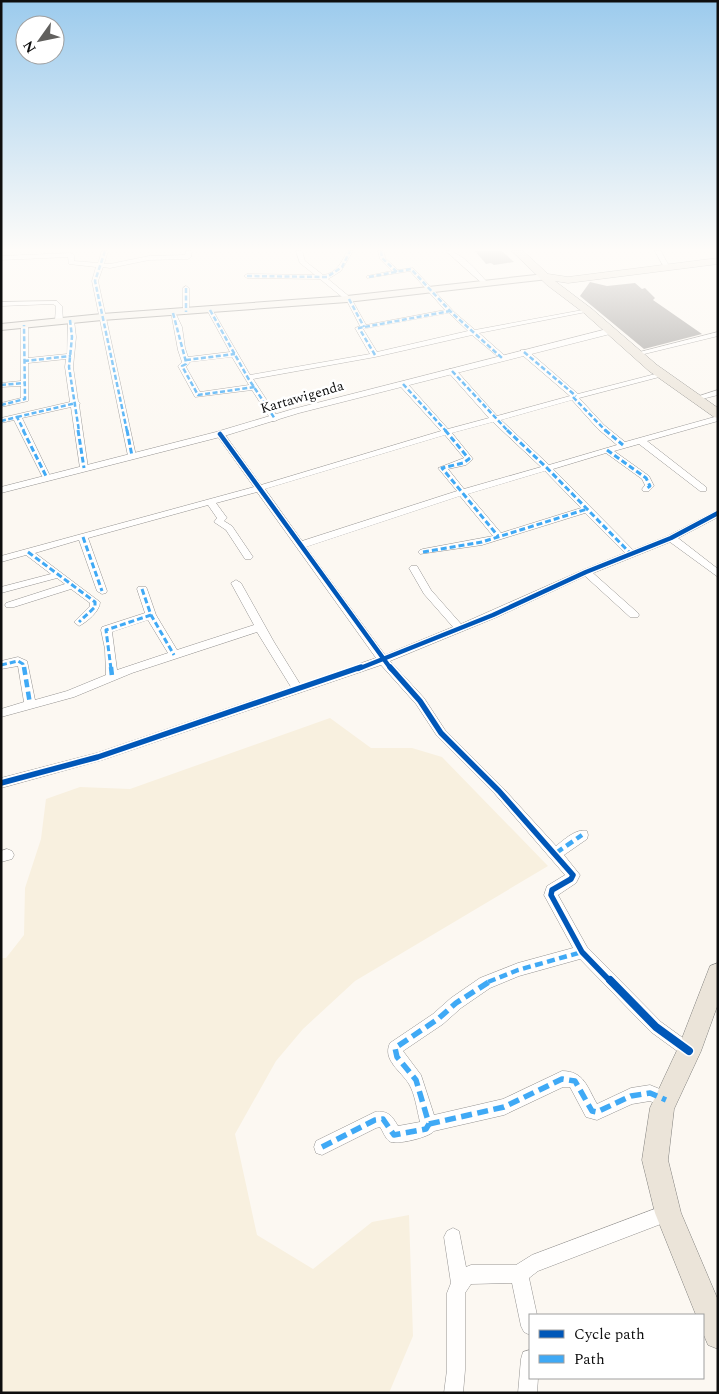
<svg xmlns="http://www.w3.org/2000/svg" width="719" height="1394" viewBox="0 0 719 1394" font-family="Spectral,serif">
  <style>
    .farmland { fill: #f8f0df }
    .building { fill: #9e9b98 }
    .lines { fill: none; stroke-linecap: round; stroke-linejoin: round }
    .minor-casing { stroke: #959391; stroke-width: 1 }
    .tertiary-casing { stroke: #959391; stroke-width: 1 }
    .secondary-casing { stroke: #8c8a87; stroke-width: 2 }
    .primary-casing { stroke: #82817e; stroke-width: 1 }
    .minor { fill: #fffefd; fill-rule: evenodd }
    .tertiary { fill: #fffefd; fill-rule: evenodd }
    .secondary { fill: #f5f1ea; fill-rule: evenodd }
    .primary { fill: #ebe4d9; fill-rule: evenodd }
    .quiet-far3 { stroke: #3fa9f5; stroke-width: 2.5; stroke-dasharray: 5 2.5; stroke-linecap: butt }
    .quiet-far2 { stroke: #3fa9f5; stroke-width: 3; stroke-dasharray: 6 3; stroke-linecap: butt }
    .quiet-far1 { stroke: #3fa9f5; stroke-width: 4.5; stroke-dasharray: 8 4.5; stroke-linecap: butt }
    .quiet { stroke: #3fa9f5; stroke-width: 5.5; stroke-dasharray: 11 5.5; stroke-linecap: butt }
    .cycleway-far2-casing { stroke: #fff; stroke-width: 7 }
    .cycleway-far1-casing { stroke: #fff; stroke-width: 9 }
    .cycleway-casing { stroke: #fff; stroke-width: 11 }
    .cycleway-far2 { stroke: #0057b8; stroke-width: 4.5 }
    .cycleway-far1 { stroke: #0057b8; stroke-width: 5.5 }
    .cycleway { stroke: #0057b8; stroke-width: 8 }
    .labels { text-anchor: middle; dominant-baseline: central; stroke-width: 5; stroke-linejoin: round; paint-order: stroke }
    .far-street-label { font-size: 14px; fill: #0e0e0e; stroke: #fff }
  </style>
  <rect width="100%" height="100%" fill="#fcf8f2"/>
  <polygon class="farmland" points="330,718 371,748 412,748 442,757 548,866 355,981 303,1029 276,1061 235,1134 257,1235 313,1269 372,1222 409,1215 413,1336 389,1393 1,1393 1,958 6,958 24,935 25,888 41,839 46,799 80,787 130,789"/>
  <g class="building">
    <polygon points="475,251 502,251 514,262 494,265 491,263 486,264"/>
    <polygon points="590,282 607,286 635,283 642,289 645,288 655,298 653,300 702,334 644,349 580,296"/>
  </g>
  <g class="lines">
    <defs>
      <g id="minor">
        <polygon points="102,251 108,251 104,264 110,264 149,256 185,255 186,251 192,251 191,257 188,259 149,260 110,268 103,267 98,281 136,456 132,459 128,456 92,281 96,267 69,264 68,257 1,260 1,256 71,253 74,255 74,261 98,263"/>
        <path d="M296 251H302L305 261 323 275C336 274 342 262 347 251H353L341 271 328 279 351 298 366 325 445 310 410 271 367 278V276L392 271 380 259 378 251H384L385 258 398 270 413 268 454 312 475 330 588 309 591 311 479 333 505 356 506 358 502 360 472 335 375 357 253 379 279 419 275 421H272L252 390 195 397 178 366 182 362 178 350 171 312H175L182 327 185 348 188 357 230 352 207 310 212 309 250 375 370 354 355 328 360 326 347 301 320 279 247 278 244 276 247 274 315 275 300 263ZM449 313 468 331 377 352 363 329ZM232 357 249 385 200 392 186 367 190 362Z"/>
        <path d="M446 251C461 251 477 271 487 282V284H483Z"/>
        <polygon points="655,251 661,251 670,268 669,269 665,269"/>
        <polygon points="186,286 189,288 189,312 186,314 183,312 183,288"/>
        <polygon points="57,301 62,306 63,321 59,323 55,321 56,306 53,304 1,306 1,302"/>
        <polygon points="68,319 74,320 76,337 73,367 78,401 80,403 79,405 88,468 84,471 80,468 71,407 22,418 51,478 47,481 43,478 14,420 1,423 1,418 70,402 65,367 66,359 28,363 28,401 1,407 1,403 21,398 21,386 1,387 1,383 21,381 21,323 28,325 28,358 67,354"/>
        <polygon points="718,332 718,336 636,356 632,354"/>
        <path d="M521 350H527L578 394 663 372V376L579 398 604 425 625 442 718 416V421L647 441 706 487V491H700L639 444 614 451 649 476 654 486 649 491H643L642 489 645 485 642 479 606 453 553 469 633 550 668 536 718 510V517L678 538 718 569V577L670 542 593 573 638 613 639 615 638 617H630L585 576 497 617 390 661 424 698 445 730 503 788 556 846C564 840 576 828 587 831L588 835 587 839 564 855 580 875 576 883 558 895 587 947 661 1022 694 1046 697 1051 694 1056 689 1059 684 1056 651 1032 580 959 519 976 490 988 461 1008 443 1024 403 1051 421 1075 434 1115 503 1099 562 1071C584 1071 587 1087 597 1104L631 1088 650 1085 672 1094 674 1100 672 1106 666 1108 650 1101 632 1104 597 1120 586 1117 570 1087H563L504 1115 434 1131C430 1137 395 1146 389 1141 385 1138 383 1131 380 1127L376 1128 322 1155 316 1153 314 1147 316 1141 375 1112C388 1110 392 1116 398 1126L420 1122C417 1110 415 1094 409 1084 401 1071 382 1060 390 1043L433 1014 451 998 480 978 518 963 573 948 544 895 547 886 565 875 495 794 437 736 416 704 381 665 102 760 1 788V778L97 753 291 687 257 632 132 673 74 697 1 717V709L24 702 18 666 1 669V661L18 657 27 661 35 700 67 691 106 675 105 649 101 630 102 627 145 613 137 589 138 587H146L147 589 156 615 177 650 254 625 231 583 236 580 241 583 274 642 300 684 376 658 257 492 216 503 227 518 224 521 232 526 253 557 251 559H245L226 530 214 522 217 518 208 505 88 538 107 591 106 593 102 594 97 591 79 540 35 553 100 602C100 611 87 622 79 626L74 622 90 606V603L71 589 14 607H6L5 605 6 603 65 584 57 578 1 593V587L51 574 26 555 1 562V556L254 487 216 434 217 432H223L261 485 441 431 400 386V382H406L448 429 489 418 449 373V369H455L497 416 570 396 521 354ZM572 400 598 429 617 445 549 465 501 420ZM493 422 541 467 464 489 448 469 466 465 473 459 452 433ZM445 435 464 458 438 468 457 491 302 541 265 489ZM545 471 581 508 501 533 468 494ZM460 496 493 536 423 549 420 550 418 552 420 554 482 545 585 513 625 553 583 570 461 624 431 590 417 566H411L409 568 424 594 453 627 385 655 306 547ZM148 620 168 653 117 670 112 632Z"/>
        <polygon points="718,390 718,395 694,401 690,399"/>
        <polygon points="7,849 12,851 14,855 12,859 1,862 1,851"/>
        <polygon points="668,1204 674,1207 677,1213 674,1219 538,1271 529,1278 537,1315 530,1315 530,1335 524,1332 521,1326 512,1283 471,1284 465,1293 465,1370 463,1393 444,1393 447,1370 447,1293 451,1283 444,1237 447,1231 453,1228 459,1231 466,1267 471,1265 516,1265 532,1255"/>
        <polygon points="530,1350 530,1378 538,1378 537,1393 518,1393 521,1359 523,1352"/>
      </g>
      <polygon id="tertiary" points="611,328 614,329 614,333 299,413 224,436 1,493 1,487 216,432 293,409"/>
      <polygon id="secondary" points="545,274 548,275 548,279 347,302 102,320 1,330 1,324 102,314 347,296"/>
      <g id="primary">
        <polygon points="512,251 523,251 548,274 568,277 718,258 718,264 568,283 555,281 592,309 657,365 718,408 718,418 714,417 649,371 584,313 547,285"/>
        <polygon points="718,963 718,1004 701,1051 674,1109 668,1160 681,1213 718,1300 718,1349 708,1345 703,1333 703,1315 696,1315 655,1213 642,1160 650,1108 679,1046 710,966"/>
      </g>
    </defs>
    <use href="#minor" class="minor-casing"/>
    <use href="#tertiary" class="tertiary-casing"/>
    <use href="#secondary" class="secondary-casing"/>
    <use href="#primary" class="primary-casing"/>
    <use href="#minor" class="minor"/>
    <use href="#tertiary" class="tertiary"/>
    <use href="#secondary" class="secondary"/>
    <use href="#primary" class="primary"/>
    <g class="quiet-far3">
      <polyline points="105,251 95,281 127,431"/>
      <polyline points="381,251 382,258 397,272"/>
      <polyline points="247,276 327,277 342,267 350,251"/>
      <polyline points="369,277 411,269 452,313 502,358"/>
      <polyline points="186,288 186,312"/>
      <polyline points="349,299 364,327"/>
      <polyline points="210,310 248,378 275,419"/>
      <polyline points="173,313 186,362 186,364 182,366 198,395 255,387"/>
      <polyline points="70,320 72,337 69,367 79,431"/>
      <polyline points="524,352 576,396"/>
      <polyline points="375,355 359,328 450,311"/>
      <polyline points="186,360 235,354"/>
      <polyline points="24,361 71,356"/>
      <polyline points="452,371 508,431"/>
      <polyline points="403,384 446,431"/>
      <polyline points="1,385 24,383"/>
      <polyline points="573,397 606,431"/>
      <polyline points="1,405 25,399 24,325"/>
      <polyline points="17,417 76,403"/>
      <polyline points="1,421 17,417 24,431"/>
    </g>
    <g class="quiet-far2">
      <polyline points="23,430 47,478"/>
      <polyline points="78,430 84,468"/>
      <polyline points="127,430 132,456"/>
      <polyline points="445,430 469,459 463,463 442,468 498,536"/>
      <polyline points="507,430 547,468 632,555"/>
      <polyline points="605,430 623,445"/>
      <polyline points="607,450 646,478 650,486 646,489"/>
      <polyline points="83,537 102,591"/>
      <polyline points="28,552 95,602 95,607 79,622"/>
      <polyline points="423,552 482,542 587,509"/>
      <polyline points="142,589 151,615 174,655"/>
      <polyline points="1,665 18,661 23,664 24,669"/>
      <polyline points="111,669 106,630 151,615"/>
    </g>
    <g class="quiet-far1">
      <polyline points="24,667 30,704"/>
      <polyline points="111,667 112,676"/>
      <polyline points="556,853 582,835"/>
      <polyline points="488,982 518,970 582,952"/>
    </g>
    <g class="quiet">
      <polyline points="429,1124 504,1107 562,1079 575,1081 592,1111 597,1112 631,1096 650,1093 666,1100"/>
      <polyline points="322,1147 375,1120 383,1119 394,1135 426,1129 429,1124 416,1080 397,1057 395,1048 438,1019 456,1003 492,980"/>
    </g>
    <defs>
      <g id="cycleway-far2">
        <polyline points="220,434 391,669"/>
        <polyline points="358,669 493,615 586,572 671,538 718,513"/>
      </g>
      <g id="cycleway-far1">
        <polyline points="390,667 420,701 441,733 499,791 573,875 571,879 552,890 551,895 582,952 611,982"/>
        <polyline points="1,783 98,757 361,667"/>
      </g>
      <polyline id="cycleway" points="610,980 656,1027 689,1051"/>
    </defs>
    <use href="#cycleway-far2" class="cycleway-far2-casing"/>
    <use href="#cycleway-far1" class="cycleway-far1-casing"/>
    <use href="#cycleway" class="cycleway-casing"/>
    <use href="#cycleway-far2" class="cycleway-far2"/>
    <use href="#cycleway-far1" class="cycleway-far1"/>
    <use href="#cycleway" class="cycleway"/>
  </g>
  <linearGradient id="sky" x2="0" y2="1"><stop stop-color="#9ccbed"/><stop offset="0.56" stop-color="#fefcf9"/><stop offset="1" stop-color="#fefcf9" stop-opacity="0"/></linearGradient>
  <rect width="719" height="446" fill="url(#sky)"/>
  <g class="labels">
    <g class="far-street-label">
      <text transform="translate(302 397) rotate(-16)">Kartawigenda</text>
    </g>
  </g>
  <rect width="719" height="1394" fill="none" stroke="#0e0e0e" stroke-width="5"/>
  <rect x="529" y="1314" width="175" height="65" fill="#ffffff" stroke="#9f9f9f"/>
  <rect x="539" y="1330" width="25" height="8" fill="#0057b8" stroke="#9f9f9f"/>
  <text x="574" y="1339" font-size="15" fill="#0e0e0e">Cycle path</text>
  <rect x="539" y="1355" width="25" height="8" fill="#3fa9f5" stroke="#9f9f9f"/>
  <text x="574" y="1364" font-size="15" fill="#0e0e0e">Path</text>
  <g transform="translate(40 40) rotate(237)"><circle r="24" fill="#ffffff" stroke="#9f9f9f"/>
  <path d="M0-4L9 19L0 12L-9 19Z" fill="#61605e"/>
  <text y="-8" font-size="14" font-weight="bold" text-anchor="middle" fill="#0e0e0e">N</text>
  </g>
</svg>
